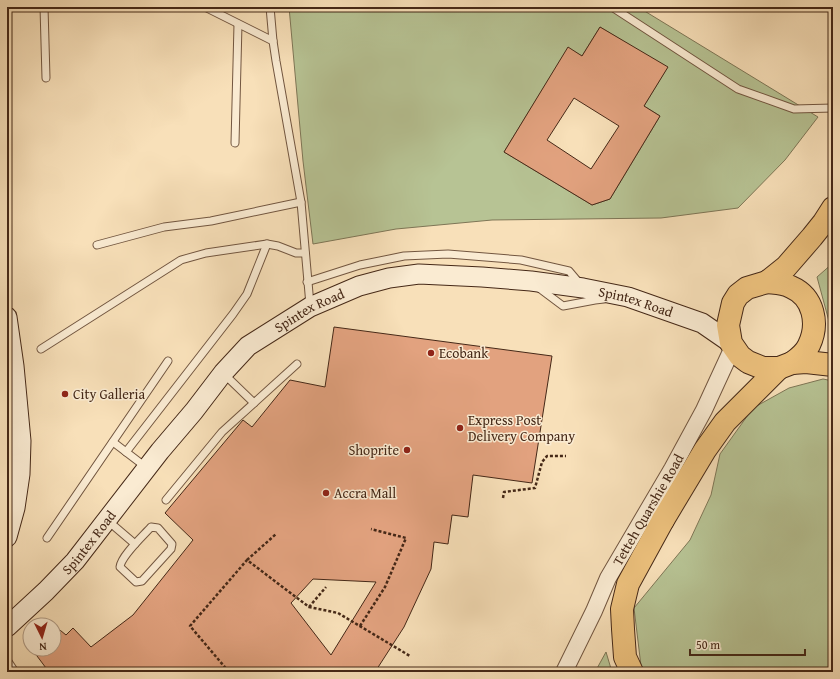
<svg xmlns="http://www.w3.org/2000/svg" width="840" height="679" viewBox="0 0 840 679" font-family="'Gentium Book Plus',serif">
  <style>
    .green { fill: #b7c394; stroke: #7e7656; fill-rule: evenodd }
    .building { fill: #e2a27f; stroke: #452817; fill-rule: evenodd }
    .lines { fill: none; stroke-linecap: round; stroke-linejoin: round }
    .service-casing { stroke: #725640; stroke-width: 9 }
    .tertiary-casing { stroke: #725640; stroke-width: 18 }
    .secondary-casing { stroke: #452817; stroke-width: 21 }
    .trunk-casing { stroke: #452817; stroke-width: 24 }
    .motorway-casing { stroke: #452817; stroke-width: 24 }
    .path { stroke: #452817; stroke-width: 2.5; stroke-dasharray: 3 2; stroke-linecap: butt }
    .service { stroke: #faebd2; stroke-width: 7 }
    .tertiary { stroke: #faebd2; stroke-width: 16 }
    .secondary { stroke: #faebd2; stroke-width: 19 }
    .trunk { stroke: #ecc07c; stroke-width: 22 }
    .motorway { stroke: #ecc07c; stroke-width: 22 }
    .poi-dot { fill: #8f2418; stroke: #faebd2; stroke-width: 1.5 }
    .labels { text-anchor: middle; dominant-baseline: central; stroke-width: 3; stroke-linejoin: round; paint-order: stroke }
    .street-label { font-size: 14px; fill: #452817; stroke: #faebd2 }
    .poi-label { font-size: 14px; fill: #452817; stroke: #faebd2; text-anchor: start }
  </style>
  <rect width="100%" height="100%" fill="#f8e0b9"/>
  <filter id="stains"><feTurbulence type="fractalNoise" baseFrequency=".005" numOctaves="4"/><feColorMatrix values="0 0 0 0 .2 0 0 0 0 .09 0 0 0 0 .02 0 0 0 .5 -.17"/></filter>
  <radialGradient id="worn" r=".72"><stop offset=".6" stop-color="#630" stop-opacity="0"/><stop offset="1" stop-color="#630" stop-opacity=".3"/></radialGradient>
  <g class="green">
    <path d="M289 7H638L818 117 785 160 738 208 661 218 492 220 396 229 313 244 303 161ZM600 27 667 68 644 106 660 116 610 199 592 205 504 152 568 48 582 56Z"/>
    <polygon points="833,263 833,336 817,277"/>
    <polygon points="823,379 833,381 833,672 644,672 641,666 634,608 690,540 711,495 720,454 753,408 789,388"/>
    <polygon points="606,652 612,672 595,672"/>
  </g>
  <g class="building">
    <path d="M600 27 668 67 644 106 660 116 610 199 592 205 504 152 568 47 582 56ZM574 98 619 126 591 169 547 140Z"/>
    <path d="M334 327 552 356 532 483 473 475 468 517 452 515 448 544 434 542 431 569 404 627 375 672H49L34 652 36 649H54V628L55 626 66 635 73 628 91 647 133 615 193 540 165 513 243 420 252 427 290 380 325 387ZM313 579 376 582 331 655 291 603Z"/>
  </g>
  <g class="lines">
    <defs>
      <g id="service">
        <polyline points="44,7 46,78"/>
        <polyline points="205,7 273,41"/>
        <polyline points="270,7 273,41 276,61 301,202 310,305"/>
        <polyline points="612,7 738,89 794,109 833,108"/>
        <polyline points="235,143 238,24"/>
        <polyline points="97,245 164,227 211,221 301,202"/>
        <polyline points="307,282 360,265 404,256 448,254 521,260 569,271 580,284"/>
        <polyline points="539,288 563,306 595,300 604,299"/>
        <polyline points="41,349 181,260 206,253 267,244 278,246 296,253 305,253"/>
        <polyline points="224,374 254,403"/>
        <polyline points="113,442 147,468"/>
        <polyline points="126,452 233,314 247,294 267,244"/>
        <polyline points="166,500 222,432 297,364"/>
        <polyline points="107,520 135,544"/>
        <path d="M151 527 158 528 172 544 171 549 142 581 136 582 120 567C121 556 143 536 151 527Z"/>
        <polyline points="47,538 168,361"/>
        <polyline points="7,660 15,672"/>
      </g>
      <g id="tertiary">
        <path id="s1" d="M564 672 594 611 608 578 672 469 704 410 733 347"/>
      </g>
      <g id="secondary">
        <polyline points="7,317 14,366 21,441 20,474 15,508 7,537"/>
        <path id="s2" d="M7 627 46 591 75 561 160 451 194 411 223 373 248 346 310 307 359 286 389 278 419 274 482 277 531 281 583 288 628 297 702 323 731 343"/>
      </g>
      <g id="trunk">
        <polyline points="833,208 824,222 812,237 786,267 767,282 747,288 738,295 733,303 728,325 731,343 740,356 748,362 763,368 779,368 792,363 806,362 833,365"/>
        <path d="M767 282C774 283 784 283 791 287 814 297 819 324 809 345 806 352 799 358 792 363"/>
        <polyline points="663,520 705,450 725,422 779,368"/>
      </g>
      <polyline id="motorway" points="632,672 625,657 623,629 622,609 628,584 663,520"/>
    </defs>
    <use href="#service" class="service-casing"/>
    <use href="#tertiary" class="tertiary-casing"/>
    <use href="#secondary" class="secondary-casing"/>
    <use href="#trunk" class="trunk-casing"/>
    <use href="#motorway" class="motorway-casing"/>
    <g class="path">
      <polyline points="503,498 504,492 535,488 542,462 547,456 566,456"/>
      <polyline points="247,560 276,534"/>
      <polyline points="309,607 326,587"/>
      <polyline points="360,626 385,587 406,538 371,529"/>
      <polyline points="229,672 190,626 247,560 309,607 338,613 410,656"/>
    </g>
    <use href="#service" class="service"/>
    <use href="#tertiary" class="tertiary"/>
    <use href="#secondary" class="secondary"/>
    <use href="#trunk" class="trunk"/>
    <use href="#motorway" class="motorway"/>
  </g>
  <g class="poi-dot">
    <circle cx="431" cy="353" r="4"/>
    <circle cx="65" cy="394" r="4"/>
    <circle cx="460" cy="428" r="4"/>
    <circle cx="407" cy="450" r="4"/>
    <circle cx="326" cy="493" r="4"/>
  </g>
  <g class="labels">
    <g class="street-label">
      <text stroke="none"><textPath href="#s2" startOffset="778">Spintex Road</textPath></text>
      <text stroke="none"><textPath href="#s2" startOffset="442">Spintex Road</textPath></text>
      <text stroke="none"><textPath href="#s1" startOffset="183">Tetteh Quarshie Road</textPath></text>
      <text stroke="none"><textPath href="#s2" startOffset="118">Spintex Road</textPath></text>
    </g>
    <g class="poi-label">
      <text x="439" y="353">Ecobank</text>
      <text x="73" y="394">City Galleria</text>
      <text x="468" y="420">Express Post<tspan x="468" dy="16">Delivery Company</tspan></text>
      <text x="399" y="450" text-anchor="end">Shoprite</text>
      <text x="334" y="493">Accra Mall</text>
    </g>
  </g>
  <rect width="840" height="679" fill="none" stroke="#f8e0b9" stroke-width="24"/>
  <rect x="8" y="8" width="824" height="663" fill="none" stroke="#452817" stroke-width="2"/>
  <rect x="12" y="12" width="816" height="655" fill="none" stroke="#452817"/>
  <g transform="translate(42 637) rotate(175)"><circle r="19" fill="#faebd2" stroke="#b29d87"/>
  <path d="M0-3L7 15L0 10L-7 15Z" fill="#8f2418"/>
  <text y="-6" font-size="11" font-weight="bold" text-anchor="middle" fill="#452817">N</text>
  </g>
  <path d="M690 649v6h115v-6" fill="none" stroke="#452817" stroke-width="2"/>
  <text x="696" y="649" font-size="12" fill="#452817" stroke="#faebd2" stroke-width="3" paint-order="stroke">50 m</text>
  <rect width="100%" height="100%" filter="url(#stains)"/>
  <rect width="100%" height="100%" fill="url(#worn)"/>
</svg>
